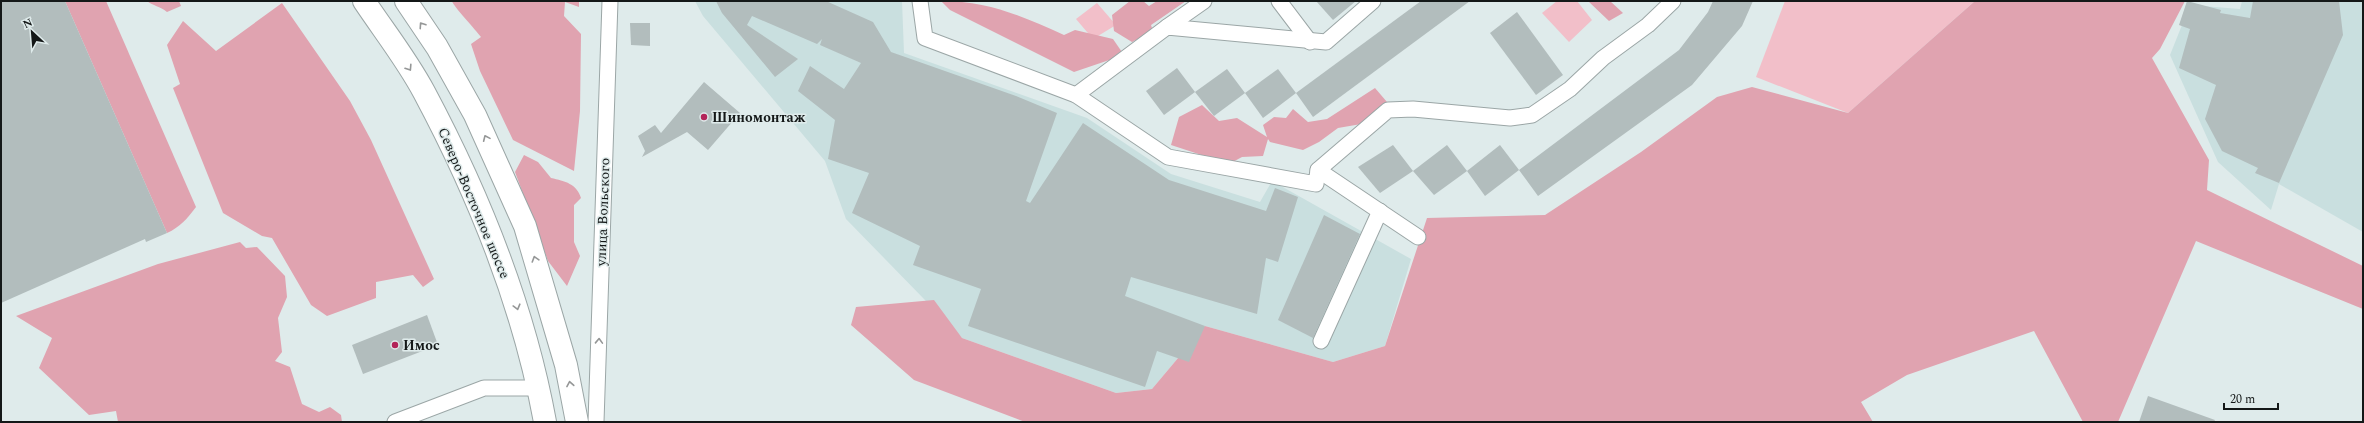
<svg xmlns="http://www.w3.org/2000/svg" width="2364" height="423" viewBox="0 0 2364 423" font-family="Spectral,serif">
  <style>
    .built { fill: #c9dfdf }
    .green { fill: #f2bfc9 }
    .forest { fill: #e0a3b0 }
    .building { fill: #b2bdbd }
    .lines { fill: none; stroke-linecap: round; stroke-linejoin: round }
    .minor-casing { stroke: #9ba6a6; stroke-width: 17 }
    .primary-casing { stroke: #9ba6a6; stroke-width: 24 }
    .minor { stroke: #fff; stroke-width: 15 }
    .primary { stroke: #fff; stroke-width: 22 }
    .oneway { stroke: #959797 }
    .poi-dot { fill: #b32459; stroke: #dfebeb; stroke-width: 1.5 }
    .labels { text-anchor: middle; dominant-baseline: central; stroke-width: 3; stroke-linejoin: round; paint-order: stroke }
    .poi-label { font-size: 14px; font-weight: bold; fill: #141818; stroke: #dfebeb; text-anchor: start }
    .street-label { font-size: 14px; fill: #141818; stroke: #dfebeb }
  </style>
  <rect width="100%" height="100%" fill="#dfebeb"/>
  <g class="built">
    <polygon points="695,1 902,1 904,53 1087,118 1171,174 1260,202 1272,181 1411,259 1385,346 1333,362 1205,326 1152,389 1116,393 962,338 846,219 825,161 703,16"/>
    <polygon points="2242,1 2363,1 2363,232 2279,184 2271,210 2218,162 2170,55 2190,5 2240,9"/>
  </g>
  <g class="green">
    <polygon points="1557,1 1577,1 1592,20 1569,42 1542,13"/>
    <polygon points="1785,1 1975,1 1848,113 1756,77"/>
    <polygon points="1097,3 1116,25 1093,39 1076,19"/>
  </g>
  <g class="forest">
    <path d="M65 1H106L196 207C187 219 180 227 167 233Z"/>
    <path d="M147 1H179L181 6 167 12C160 6 153 6 147 1Z"/>
    <path d="M452 1H579V7L565 2 564 16 581 34 580 111 574 171 513 140 480 71 471 44 481 37C476 30 453 6 452 1Z"/>
    <path d="M941 1C989 1 1021 16 1064 35L1075 30 1113 39 1124 55 1074 72 950 10Z"/>
    <polygon points="1130,1 1143,1 1149,6 1157,1 1186,1 1151,25 1153,31 1132,42 1114,31 1112,15"/>
    <polygon points="1588,1 1610,1 1623,13 1609,21"/>
    <polygon points="1975,1 2185,1 2160,49 2152,58 2209,160 2207,190 2363,266 2363,309 2196,241 2118,422 2083,422 2034,331 1907,375 1861,402 1873,422 1025,422 914,380 851,325 856,307 934,300 962,338 1116,393 1152,389 1205,326 1333,362 1385,346 1427,218 1545,215 1641,152 1717,97 1752,87 1848,113"/>
    <polygon points="282,3 350,101 371,140 434,279 423,287 413,275 376,282 376,298 327,316 311,305 272,238 262,236 223,213 173,88 180,84 167,45 183,21 216,51"/>
    <polygon points="1375,88 1387,102 1367,123 1338,128 1319,142 1303,150 1270,142 1268,139 1263,156 1242,157 1229,164 1171,145 1179,117 1202,105 1219,121 1237,118 1267,137 1263,125 1274,117 1286,118 1293,109 1308,122 1327,119"/>
    <path d="M524 155 538 162 551 178C565 181 577 184 581 198L574 205V242L580 256 567 286 548 261 515 172Z"/>
    <polygon points="240,242 246,248 257,247 285,276 287,297 278,318 282,352 275,361 290,367 302,404 319,412 330,407 341,415 342,422 118,422 116,411 89,415 39,368 52,338 16,316 158,264"/>
  </g>
  <g class="building">
    <polygon points="1,1 65,1 167,233 146,242 145,239 1,303"/>
    <polygon points="716,1 826,1 873,22 891,52 1016,96 1057,113 1026,201 1030,203 1083,123 1169,180 1266,211 1275,188 1298,197 1278,262 1266,258 1257,314 1131,277 1125,296 1205,326 1189,362 1157,351 1145,387 968,326 981,289 913,265 920,246 852,213 869,173 828,159 835,120 798,91 810,66 844,89 861,63 820,45 822,39 817,44 752,16 747,25 798,59 775,77 722,13"/>
    <polygon points="1316,1 1356,1 1333,20"/>
    <polygon points="1421,1 1470,1 1313,117 1296,93"/>
    <polygon points="1713,1 1753,1 1742,26 1692,85 1538,196 1519,170 1679,50 1708,12"/>
    <polygon points="2187,1 2221,10 2220,13 2250,18 2253,1 2339,1 2343,35 2279,183 2255,173 2258,168 2222,151 2205,119 2216,85 2179,68 2190,29 2179,25"/>
    <polygon points="1517,12 1563,75 1536,95 1490,33"/>
    <polygon points="630,23 650,23 650,46 631,45"/>
    <polygon points="1177,68 1195,92 1164,115 1146,91"/>
    <polygon points="1227,69 1245,93 1214,116 1195,92"/>
    <polygon points="1278,69 1296,93 1263,118 1245,93"/>
    <polygon points="704,82 740,113 708,150 687,132 642,157 645,151 638,136 655,125 661,133"/>
    <polygon points="1393,145 1413,171 1380,193 1358,167"/>
    <polygon points="1447,145 1467,171 1434,195 1413,171"/>
    <polygon points="1500,145 1519,170 1485,196 1467,171"/>
    <polygon points="1324,215 1360,234 1313,338 1278,320"/>
    <polygon points="427,315 438,345 363,374 352,345"/>
    <polygon points="2148,396 2215,420 2214,422 2139,422"/>
  </g>
  <g class="lines">
    <defs>
      <g id="minor">
        <polyline points="920,1 925,38 1076,95 1168,157 1316,184 1318,170 1388,110 1413,109 1510,118 1532,115 1570,89 1603,58 1648,25 1673,1"/>
        <polyline points="1279,1 1310,42"/>
        <polyline points="1167,27 1204,1"/>
        <polyline points="1076,95 1167,27 1326,42 1373,1"/>
        <polyline points="1318,170 1418,237"/>
        <polyline points="1321,341 1380,211"/>
        <polyline points="395,422 484,388 539,388"/>
        <polyline points="596,422 610,1"/>
      </g>
      <g id="primary">
        <path d="M364 1C384 31 407 60 424 92 479 195 524 307 545 422"/>
        <polyline points="406,1 437,47 475,115 525,226 566,365 577,422"/>
      </g>
    </defs>
    <use href="#minor" class="minor-casing"/>
    <use href="#primary" class="primary-casing"/>
    <use href="#minor" class="minor"/>
    <use href="#primary" class="primary"/>
  </g>
  <defs><path id="oneway-chevron" d="M-2-3.5L2.5 0L-2 3.5" fill="none" stroke-width="1.6" stroke-linecap="round" stroke-linejoin="round"/></defs>
  <g class="oneway">
    <use href="#oneway-chevron" transform="translate(422 25) rotate(-124)"/>
    <use href="#oneway-chevron" transform="translate(409 68) rotate(57)"/>
    <use href="#oneway-chevron" transform="translate(486 138) rotate(-114)"/>
    <use href="#oneway-chevron" transform="translate(535 259) rotate(-107)"/>
    <use href="#oneway-chevron" transform="translate(517 307) rotate(75)"/>
    <use href="#oneway-chevron" transform="translate(599 341) rotate(-88)"/>
    <use href="#oneway-chevron" transform="translate(570 384) rotate(-100)"/>
  </g>
  <g class="poi-dot">
    <circle cx="704" cy="117" r="4"/>
    <circle cx="395" cy="345" r="4"/>
  </g>
  <g class="labels">
    <g class="poi-label">
      <text x="712" y="117">Шиномонтаж</text>
      <text x="403" y="345">Имос</text>
    </g>
    <g class="street-label">
      <text transform="translate(474 203) rotate(67)">Северо-Восточное шоссе</text>
      <text transform="translate(603 212) rotate(-88)">улица Вольского</text>
    </g>
  </g>
  <rect width="2364" height="423" fill="none" stroke="#141818" stroke-width="4"/>
  <g transform="translate(32 32) rotate(334)" stroke="#dfebeb" stroke-width="3" paint-order="stroke">
  <path d="M0-3L7 15L0 10L-7 15Z" fill="#141818"/>
  <text y="-6" font-size="11" font-weight="bold" text-anchor="middle" fill="#141818">N</text>
  </g>
  <path d="M2224 403v6h54v-6" fill="none" stroke="#141818" stroke-width="2"/>
  <text x="2230" y="403" font-size="12" fill="#141818" stroke="#dfebeb" stroke-width="3" paint-order="stroke">20 m</text>
</svg>
